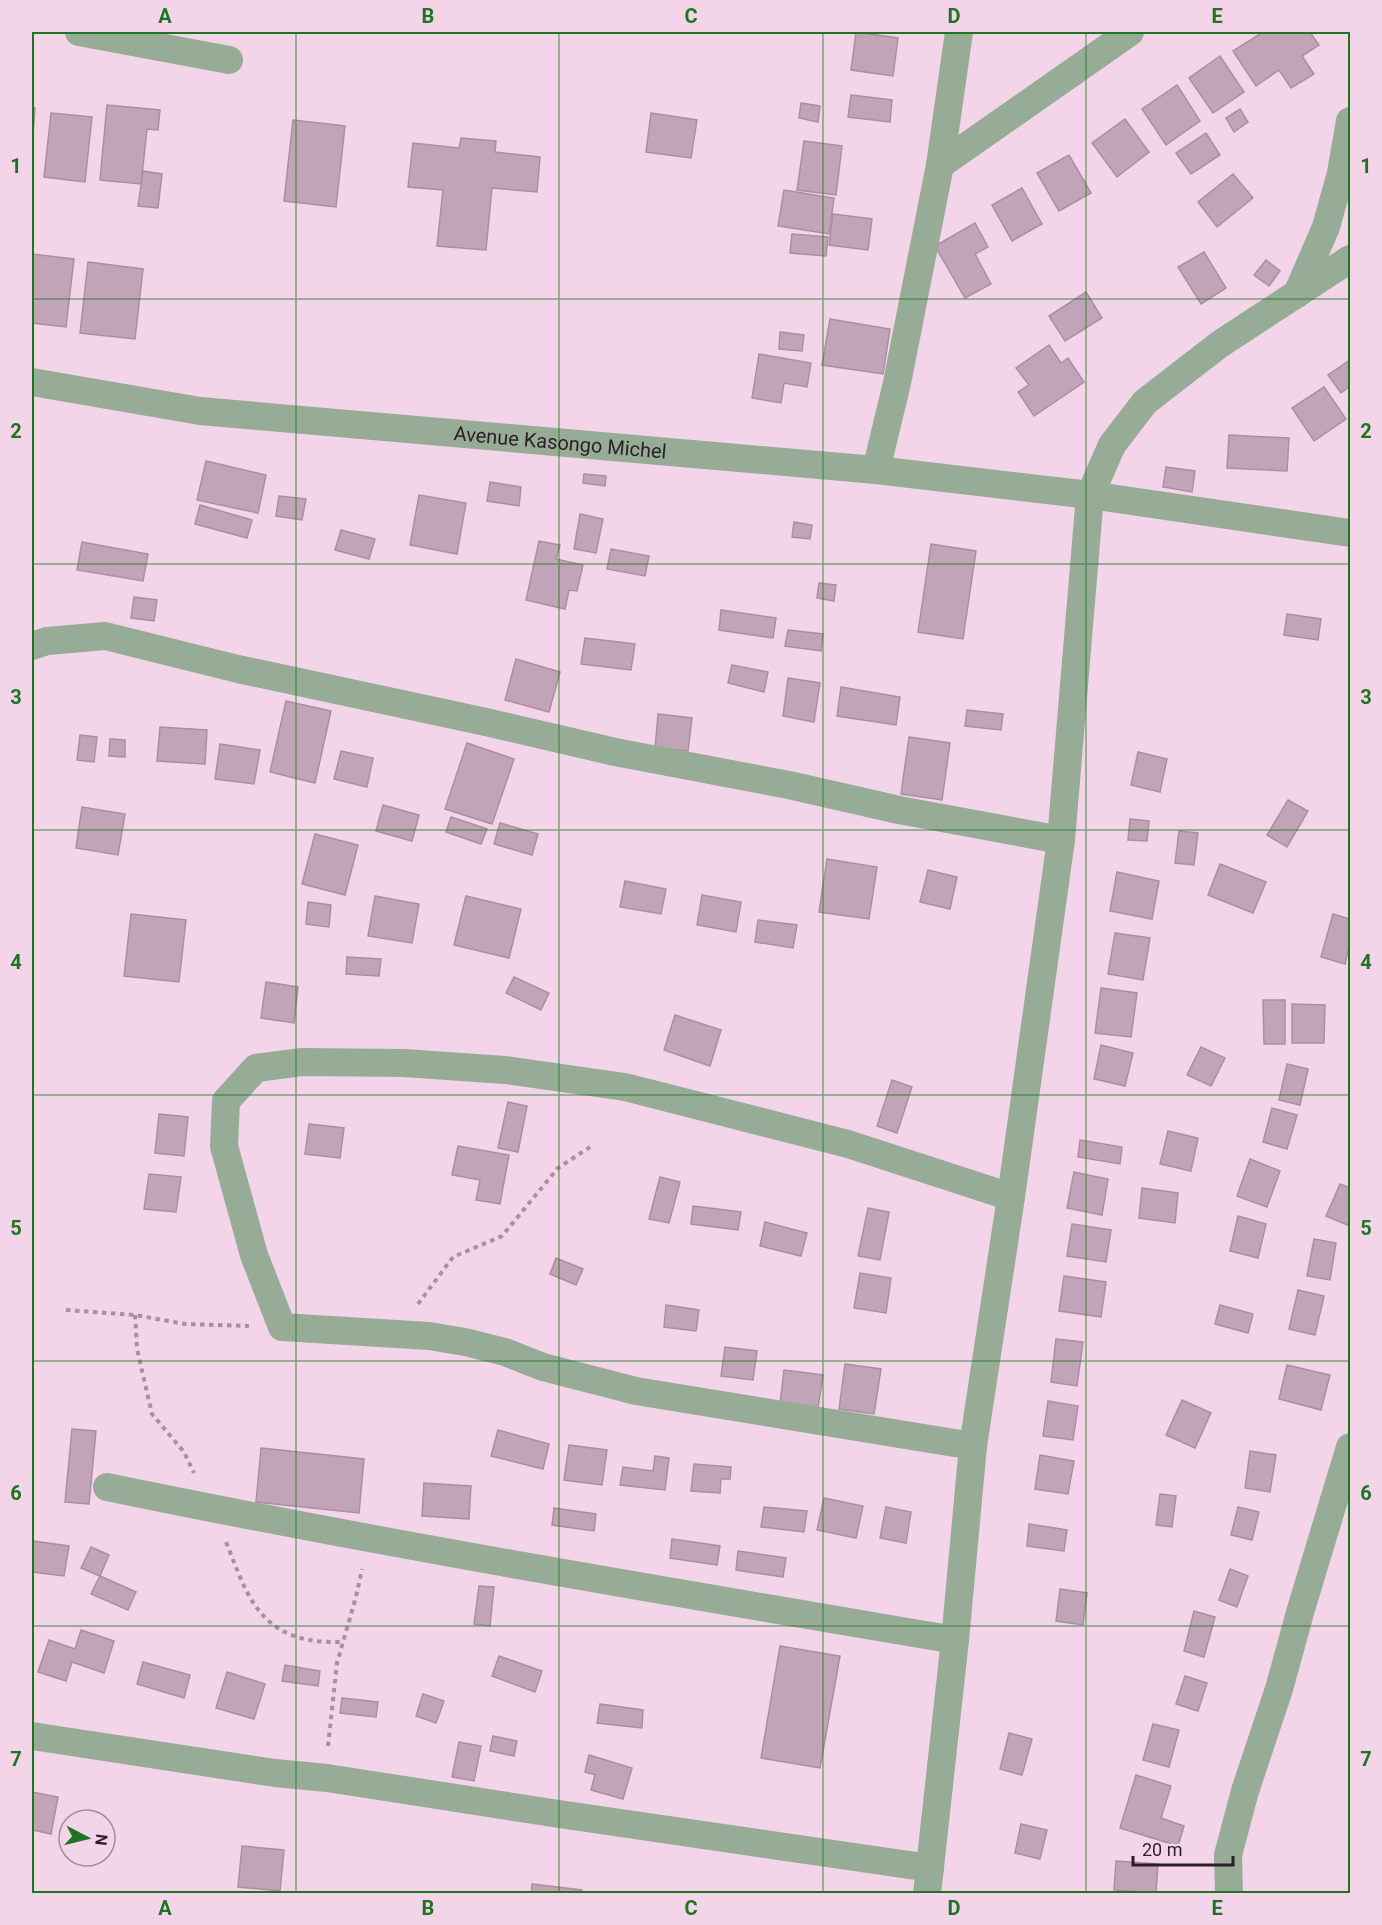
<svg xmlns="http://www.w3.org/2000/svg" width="1382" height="1925" viewBox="0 0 1382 1925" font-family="Roboto,sans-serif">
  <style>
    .building { fill: #c2a4b8; stroke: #ab8ea1; stroke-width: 1.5 }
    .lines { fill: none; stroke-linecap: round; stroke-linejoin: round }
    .path { stroke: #a890a0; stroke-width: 4; stroke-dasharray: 4.5 4.5; stroke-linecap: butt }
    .street { stroke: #97ac96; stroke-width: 28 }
    .grid { fill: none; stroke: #1d7521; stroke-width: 1.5; stroke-opacity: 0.55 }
    .labels { text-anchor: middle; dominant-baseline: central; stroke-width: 5; stroke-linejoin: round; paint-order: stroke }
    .street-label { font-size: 20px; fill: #2b1f27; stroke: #f4d4e9 }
    .neatline { fill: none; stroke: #1d7521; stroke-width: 2 }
    .grid-label { font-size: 20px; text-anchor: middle; font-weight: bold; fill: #1d7521 }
  </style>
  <rect width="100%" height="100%" fill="#f4d4e9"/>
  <g class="building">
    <polygon points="856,32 898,38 893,76 851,70"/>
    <polygon points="1263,32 1310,32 1319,45 1302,56 1314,74 1291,88 1279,70 1256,86 1233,51"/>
    <polygon points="1220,56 1244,92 1213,113 1189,78"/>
    <polygon points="1177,85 1200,121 1166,145 1142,109"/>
    <polygon points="851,95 892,100 890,122 848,117"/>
    <polygon points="801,103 820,106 818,122 799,118"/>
    <polygon points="107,105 160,110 158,130 147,129 141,184 100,180"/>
    <polygon points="32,108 35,108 32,149"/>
    <polygon points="1240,109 1248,122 1234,132 1226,118"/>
    <polygon points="51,113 92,117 85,182 44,177"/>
    <polygon points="651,113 697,120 691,158 646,152"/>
    <polygon points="1125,119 1149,152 1117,177 1092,143"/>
    <polygon points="293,120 345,126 336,207 284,201"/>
    <polygon points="1206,133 1220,155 1191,174 1176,153"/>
    <polygon points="461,138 496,141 495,152 540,157 537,192 492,188 486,250 437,246 443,190 408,187 413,143 459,148"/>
    <polygon points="804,141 842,146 836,195 797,190"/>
    <polygon points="1069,155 1091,193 1059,211 1037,173"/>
    <polygon points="143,171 162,174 158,208 138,206"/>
    <polygon points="1233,174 1253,198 1217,227 1198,202"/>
    <polygon points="1022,188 1042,224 1012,241 992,205"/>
    <polygon points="784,190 834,198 829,234 778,226"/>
    <polygon points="833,214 872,219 868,250 829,245"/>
    <polygon points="975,223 988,247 975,254 991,284 965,298 935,246"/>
    <polygon points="792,234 828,237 826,256 790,253"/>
    <polygon points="1204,252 1226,288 1201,304 1178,267"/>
    <polygon points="32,254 74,259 66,327 32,323"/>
    <polygon points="1266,260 1280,271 1269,286 1254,275"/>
    <polygon points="88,262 143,269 135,339 80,333"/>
    <polygon points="1086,292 1102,318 1065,341 1049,316"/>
    <polygon points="830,319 890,329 883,374 822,365"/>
    <polygon points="780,332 804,335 802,351 779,349"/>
    <polygon points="1049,345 1061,363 1068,358 1084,382 1034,416 1018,392 1029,385 1016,368"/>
    <polygon points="759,354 811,363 807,387 784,383 781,403 752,398"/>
    <polygon points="1350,360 1350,386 1341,393 1328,375"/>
    <polygon points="1324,387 1346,419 1314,441 1292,408"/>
    <polygon points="1229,435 1289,438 1287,471 1227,468"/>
    <polygon points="206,461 266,475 258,513 197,500"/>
    <polygon points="1166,467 1195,471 1192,492 1163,487"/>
    <polygon points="584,474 606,476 605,486 583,483"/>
    <polygon points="490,482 521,487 519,506 487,501"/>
    <polygon points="419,495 466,503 457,554 410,545"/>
    <polygon points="279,496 306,499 302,520 276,516"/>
    <polygon points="200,505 252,520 247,538 195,524"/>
    <polygon points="580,514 603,519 596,553 574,549"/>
    <polygon points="794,522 812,525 810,539 792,537"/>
    <polygon points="341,530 375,539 369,559 335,550"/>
    <polygon points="539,541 560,545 556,559 583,565 577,591 569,590 565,609 526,600"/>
    <polygon points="82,542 148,554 143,581 77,570"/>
    <polygon points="931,544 976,551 963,639 918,632"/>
    <polygon points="611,549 649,556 645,576 607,569"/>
    <polygon points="819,583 836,585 834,601 817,598"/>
    <polygon points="134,597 157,600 154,621 131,618"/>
    <polygon points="721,610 776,618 773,638 719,630"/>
    <polygon points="1287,614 1321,619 1318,640 1284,635"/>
    <polygon points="788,630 823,634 821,651 785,646"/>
    <polygon points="585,638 635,644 631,670 581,664"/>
    <polygon points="516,659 560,672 549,712 505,700"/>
    <polygon points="732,665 768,672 764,692 728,683"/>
    <polygon points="788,678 820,683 814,722 783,716"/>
    <polygon points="841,687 900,697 896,725 837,716"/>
    <polygon points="286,701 331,711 315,783 270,772"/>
    <polygon points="967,710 1003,714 1001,730 965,726"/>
    <polygon points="658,714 692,718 688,751 655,748"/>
    <polygon points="160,727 207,730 205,764 157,761"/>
    <polygon points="80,735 97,737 94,762 77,760"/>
    <polygon points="909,737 950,743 942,800 901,794"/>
    <polygon points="110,739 125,740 125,757 109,756"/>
    <polygon points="467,743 514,759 492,824 445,809"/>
    <polygon points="220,744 260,750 254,784 215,779"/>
    <polygon points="341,751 373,758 367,787 334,779"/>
    <polygon points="1138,752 1167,759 1160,792 1131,785"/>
    <polygon points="1288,800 1308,811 1287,847 1267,835"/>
    <polygon points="383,805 419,815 412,841 376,831"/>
    <polygon points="82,807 125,814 118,855 76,848"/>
    <polygon points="451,817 487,829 481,844 446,832"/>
    <polygon points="1130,819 1149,821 1147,841 1128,840"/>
    <polygon points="500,823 538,834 532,855 494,844"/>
    <polygon points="1179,831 1198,833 1194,865 1175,863"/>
    <polygon points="315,834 358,845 345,895 302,884"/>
    <polygon points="827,859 877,867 869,919 819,912"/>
    <polygon points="1220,864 1266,882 1253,913 1208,895"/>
    <polygon points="928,870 957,877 950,909 920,902"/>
    <polygon points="1117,872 1159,881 1152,919 1110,911"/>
    <polygon points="625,881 666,889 661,914 620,907"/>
    <polygon points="702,895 741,902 736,932 697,925"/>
    <polygon points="375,896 419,904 412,943 368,936"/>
    <polygon points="466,896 521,909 509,958 454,945"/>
    <polygon points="308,902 331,905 329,927 306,924"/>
    <polygon points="131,914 186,920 179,982 124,976"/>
    <polygon points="1333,914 1350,919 1350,943 1345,964 1321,957"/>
    <polygon points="758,920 797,925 793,948 755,942"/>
    <polygon points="1115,933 1150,938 1143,980 1108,974"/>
    <polygon points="347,957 381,959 379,976 346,974"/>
    <polygon points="514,977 549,993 541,1010 506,993"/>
    <polygon points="266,982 298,987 294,1023 261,1018"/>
    <polygon points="1101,988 1137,993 1131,1037 1095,1033"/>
    <polygon points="1263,1000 1285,1000 1285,1044 1264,1044"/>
    <polygon points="1292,1004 1325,1005 1324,1043 1292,1043"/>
    <polygon points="675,1015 721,1030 710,1066 664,1050"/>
    <polygon points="1101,1045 1133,1053 1125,1086 1094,1079"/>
    <polygon points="1201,1047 1225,1058 1211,1086 1187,1075"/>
    <polygon points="1287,1064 1308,1069 1300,1105 1279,1100"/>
    <polygon points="892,1080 912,1087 897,1133 877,1126"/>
    <polygon points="508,1102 527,1106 518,1152 498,1148"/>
    <polygon points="1272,1108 1297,1115 1287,1149 1263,1142"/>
    <polygon points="159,1114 188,1117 184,1156 155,1153"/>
    <polygon points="309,1124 344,1128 340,1158 305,1154"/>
    <polygon points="1168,1131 1198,1138 1191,1171 1160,1164"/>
    <polygon points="1080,1140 1122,1147 1120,1164 1078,1157"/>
    <polygon points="458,1146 509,1155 500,1204 476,1200 480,1180 452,1175"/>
    <polygon points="1250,1159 1280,1171 1267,1207 1237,1196"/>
    <polygon points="1074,1172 1108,1179 1102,1215 1067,1208"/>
    <polygon points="149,1174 181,1177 176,1212 144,1209"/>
    <polygon points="660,1177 680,1182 669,1223 649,1219"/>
    <polygon points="1340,1184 1350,1188 1350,1226 1326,1216"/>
    <polygon points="1142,1188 1178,1193 1175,1223 1139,1218"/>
    <polygon points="693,1206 741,1212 738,1230 691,1224"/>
    <polygon points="868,1208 889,1212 880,1260 858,1256"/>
    <polygon points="1238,1216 1266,1224 1258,1258 1230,1251"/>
    <polygon points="765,1222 807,1233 801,1256 760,1246"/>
    <polygon points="1072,1224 1111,1230 1106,1262 1067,1256"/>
    <polygon points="1314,1239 1336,1243 1330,1280 1307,1276"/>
    <polygon points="556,1258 583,1269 576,1285 550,1274"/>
    <polygon points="860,1273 891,1278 886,1313 854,1308"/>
    <polygon points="1064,1276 1106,1282 1101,1317 1059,1311"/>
    <polygon points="1298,1290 1324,1296 1315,1335 1289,1329"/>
    <polygon points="666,1305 699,1310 696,1331 664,1327"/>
    <polygon points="1220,1305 1253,1314 1248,1333 1215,1324"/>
    <polygon points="1056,1339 1083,1342 1077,1386 1051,1382"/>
    <polygon points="725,1347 757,1351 753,1380 721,1376"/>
    <polygon points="845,1364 881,1369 874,1414 839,1409"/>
    <polygon points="1287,1365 1330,1375 1321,1410 1279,1399"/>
    <polygon points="784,1370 823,1375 818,1408 780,1404"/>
    <polygon points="1182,1400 1211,1413 1195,1448 1166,1435"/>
    <polygon points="1048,1401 1078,1406 1073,1440 1043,1436"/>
    <polygon points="72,1429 96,1431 89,1504 65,1502"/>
    <polygon points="498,1430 549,1444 543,1469 491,1456"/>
    <polygon points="569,1445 607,1450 602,1485 564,1480"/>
    <polygon points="261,1448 364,1459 359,1513 256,1502"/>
    <polygon points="1250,1451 1276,1455 1270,1492 1245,1488"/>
    <polygon points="1040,1455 1074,1461 1068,1494 1035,1489"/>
    <polygon points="655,1456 669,1458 665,1490 620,1485 623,1467 653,1471"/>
    <polygon points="694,1464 731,1467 730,1479 721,1479 720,1493 691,1491"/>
    <polygon points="424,1483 471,1486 469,1519 422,1516"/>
    <polygon points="1160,1494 1176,1496 1172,1527 1156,1525"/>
    <polygon points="824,1498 863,1506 856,1538 817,1530"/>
    <polygon points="764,1507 807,1511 804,1532 761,1527"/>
    <polygon points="886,1507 911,1512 906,1543 880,1538"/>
    <polygon points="1238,1507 1259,1512 1252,1540 1231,1535"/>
    <polygon points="554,1508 596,1514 594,1531 552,1525"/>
    <polygon points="1029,1524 1067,1530 1064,1551 1027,1546"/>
    <polygon points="672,1539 720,1546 717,1565 670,1558"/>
    <polygon points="33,1541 69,1546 64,1576 32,1572"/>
    <polygon points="91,1547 109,1555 100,1576 81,1568"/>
    <polygon points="738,1551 786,1558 783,1577 736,1570"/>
    <polygon points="1230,1569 1248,1576 1237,1607 1219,1600"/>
    <polygon points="100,1576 136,1592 128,1610 91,1594"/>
    <polygon points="479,1586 494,1587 490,1626 474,1624"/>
    <polygon points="1060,1589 1087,1593 1083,1625 1056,1621"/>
    <polygon points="1194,1611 1215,1617 1204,1657 1184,1651"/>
    <polygon points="81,1630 114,1641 104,1673 72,1662 66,1681 38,1672 49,1640 75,1649"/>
    <polygon points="780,1646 840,1656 820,1768 761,1758"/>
    <polygon points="499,1656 542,1671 535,1692 492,1676"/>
    <polygon points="143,1662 190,1675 184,1698 137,1684"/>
    <polygon points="285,1665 320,1671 318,1686 282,1681"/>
    <polygon points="227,1672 265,1684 254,1719 216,1708"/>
    <polygon points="1185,1676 1207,1683 1198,1711 1176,1704"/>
    <polygon points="423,1694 444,1701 436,1723 416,1716"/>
    <polygon points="342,1698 378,1702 376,1717 340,1713"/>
    <polygon points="600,1704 643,1710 642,1728 597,1723"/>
    <polygon points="1153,1724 1179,1730 1169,1767 1143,1760"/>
    <polygon points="1009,1733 1032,1739 1022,1775 1000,1769"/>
    <polygon points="493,1736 517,1741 514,1756 490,1751"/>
    <polygon points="459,1742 481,1746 474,1781 452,1777"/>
    <polygon points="589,1755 632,1768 623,1799 591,1790 595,1775 585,1772"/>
    <polygon points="1136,1775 1171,1786 1161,1818 1184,1826 1178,1846 1120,1828"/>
    <polygon points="32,1792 58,1797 51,1834 32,1830"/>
    <polygon points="1021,1824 1047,1830 1040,1859 1015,1853"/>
    <polygon points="242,1846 284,1850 280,1891 238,1887"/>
    <polygon points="1116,1861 1158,1864 1156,1893 1114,1890"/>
    <polygon points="532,1884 582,1890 581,1894 531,1894"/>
  </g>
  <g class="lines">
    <g class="path">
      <polyline points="418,1304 453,1257 502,1236 558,1168 593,1145"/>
      <polyline points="66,1310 135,1315 185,1324 249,1326"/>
      <polyline points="135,1315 137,1349 152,1414 184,1452 194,1473"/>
      <path d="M226 1542C244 1586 255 1630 309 1640 319 1642 331 1642 342 1642"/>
      <polyline points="328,1746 337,1663 356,1597 362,1569"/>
    </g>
    <g class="street">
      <polyline points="79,32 229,60"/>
      <polyline points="940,165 1130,32"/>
      <polyline points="1297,294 1326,227 1341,173 1350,121"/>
      <path id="s1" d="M32 382 200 411 876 470 1090 495 1350 533"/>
      <polyline points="876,470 897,383 940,165 959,32"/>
      <polyline points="32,646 47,641 105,636 238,669 486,722 615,752 789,785 899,810 1061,840"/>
      <polyline points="973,1446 636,1391 543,1367 505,1352 465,1342 429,1336 282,1327 254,1255 224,1146 226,1101 256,1068 302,1062 404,1063 505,1070 625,1087 848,1144 1011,1197"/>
      <path d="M107 1487C388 1545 672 1592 955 1640"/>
      <polyline points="32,1736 275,1773 327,1778 559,1814 930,1868"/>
      <polyline points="927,1894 955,1640 973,1446 1011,1197 1061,840 1090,495 1112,445 1145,402 1220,344 1350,259"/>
      <polyline points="1229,1894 1228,1855 1245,1791 1279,1689 1301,1609 1350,1447"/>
    </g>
  </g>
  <path class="grid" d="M296 32V1894M559 32V1894M823 32V1894M1086 32V1894M32 299H1350M32 564H1350M32 830H1350M32 1095H1350M32 1361H1350M32 1626H1350"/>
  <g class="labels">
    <g class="street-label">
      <text stroke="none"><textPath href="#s1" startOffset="532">Avenue Kasongo Michel</textPath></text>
    </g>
  </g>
  <rect width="1382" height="1925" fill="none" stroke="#f4d4e9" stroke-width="66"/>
  <g transform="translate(87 1838) rotate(97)"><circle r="28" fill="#f4d4e9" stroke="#a48c9b" stroke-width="1.5"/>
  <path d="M0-4.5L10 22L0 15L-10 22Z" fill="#1d7521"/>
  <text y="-9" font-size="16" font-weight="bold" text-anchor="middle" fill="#2b1f27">N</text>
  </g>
  <path d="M1133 1856v9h100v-9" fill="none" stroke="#2b1f27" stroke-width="3"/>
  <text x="1142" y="1856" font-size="18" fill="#2b1f27" stroke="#f4d4e9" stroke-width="4.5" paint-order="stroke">20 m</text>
  <rect x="33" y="33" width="1316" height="1859" class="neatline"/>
  <g class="grid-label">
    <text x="165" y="23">A</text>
    <text x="428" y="23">B</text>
    <text x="691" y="23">C</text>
    <text x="954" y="23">D</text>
    <text x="1217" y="23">E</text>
    <text x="16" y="173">1</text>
    <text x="1366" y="173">1</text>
    <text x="16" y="438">2</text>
    <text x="1366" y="438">2</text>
    <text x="16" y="704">3</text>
    <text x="1366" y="704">3</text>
    <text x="16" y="969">4</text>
    <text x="1366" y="969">4</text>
    <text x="16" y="1235">5</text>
    <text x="1366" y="1235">5</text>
    <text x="16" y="1500">6</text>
    <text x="1366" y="1500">6</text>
    <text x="16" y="1766">7</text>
    <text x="1366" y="1766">7</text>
    <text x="165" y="1915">A</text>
    <text x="428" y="1915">B</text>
    <text x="691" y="1915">C</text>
    <text x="954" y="1915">D</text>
    <text x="1217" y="1915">E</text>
  </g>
</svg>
